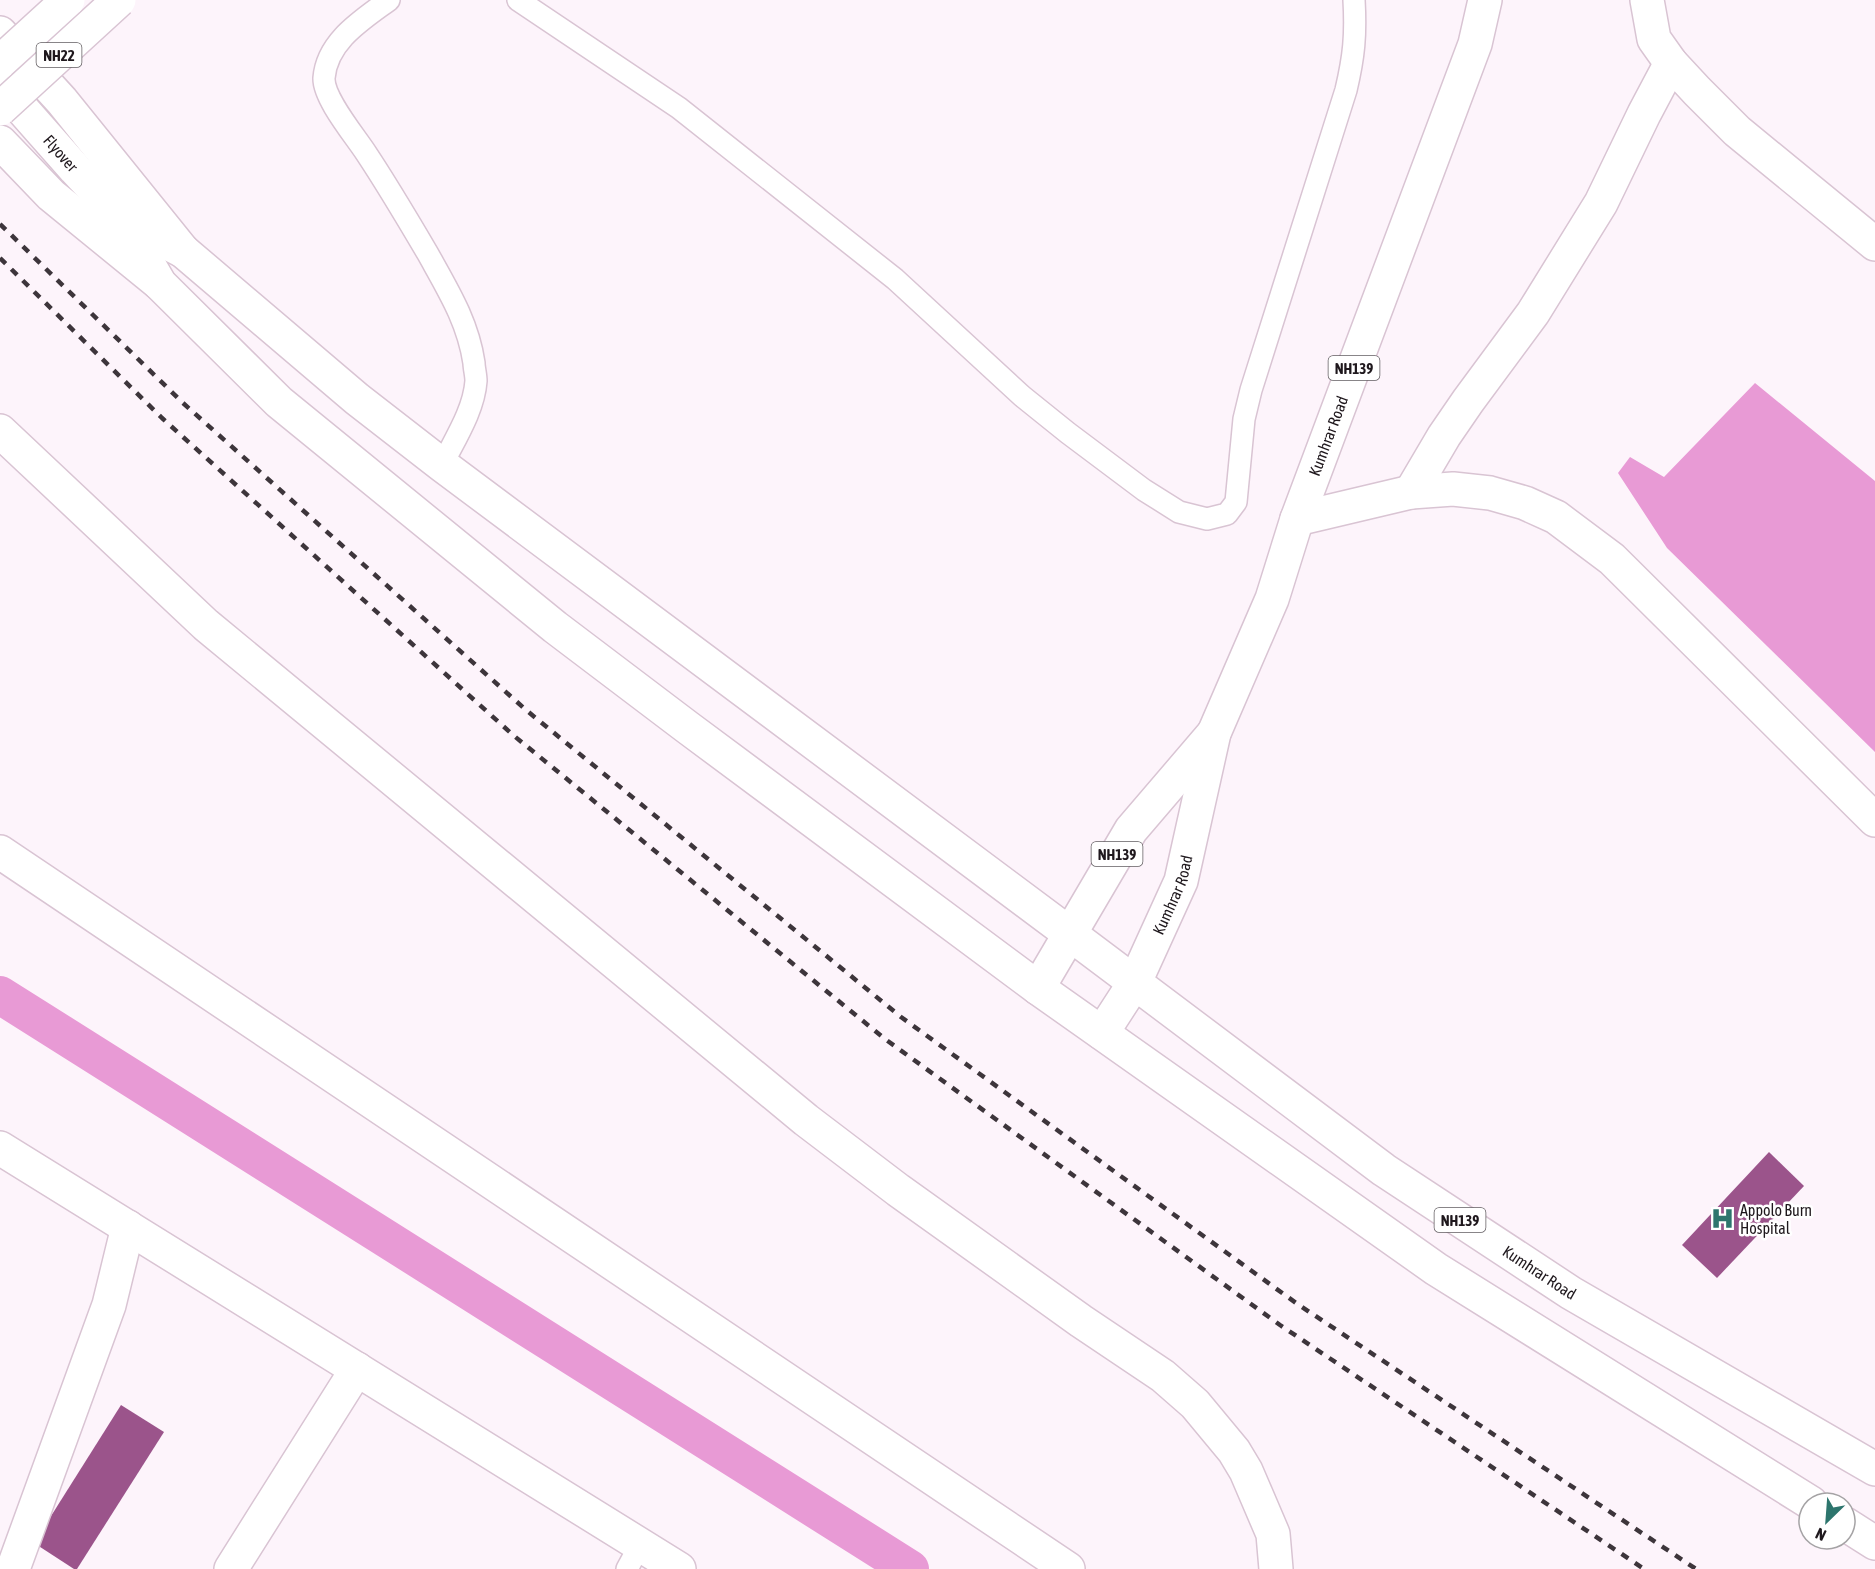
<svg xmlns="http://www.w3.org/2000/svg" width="1875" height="1569" viewBox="0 0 1875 1569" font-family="'Asap Condensed',sans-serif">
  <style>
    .water { fill: #e89ad5 }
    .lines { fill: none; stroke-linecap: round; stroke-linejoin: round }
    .canal { stroke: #e89ad5; stroke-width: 38 }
    .building { fill: #9b548b }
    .lane-casing { stroke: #d9c4d3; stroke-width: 24 }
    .street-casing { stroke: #d9c4d3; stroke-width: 36 }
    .secondary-casing { stroke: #d9c4d3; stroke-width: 36 }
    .primary-casing { stroke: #d9c4d3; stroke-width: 36 }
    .highway-casing { stroke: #d9c4d3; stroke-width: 36 }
    .lane { stroke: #fff; stroke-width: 21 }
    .street { stroke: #fff; stroke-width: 33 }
    .secondary { stroke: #fff; stroke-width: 33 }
    .primary { stroke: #fff; stroke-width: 33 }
    .highway { stroke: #fff; stroke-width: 33 }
    .rail { stroke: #3d353b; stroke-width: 4.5; stroke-dasharray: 8 8; stroke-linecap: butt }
    .highway-bridge-casing { stroke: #d9c4d3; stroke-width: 36; stroke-linecap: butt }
    .highway-bridge { stroke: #fff; stroke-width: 33 }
    .labels { text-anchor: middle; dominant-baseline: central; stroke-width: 5; stroke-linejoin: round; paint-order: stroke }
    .shield { fill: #fff; stroke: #625d61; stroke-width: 1.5 }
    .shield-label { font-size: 15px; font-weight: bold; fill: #1f181d }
    .street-label { font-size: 16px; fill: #1f181d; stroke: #fff }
    .poi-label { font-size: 16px; fill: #1f181d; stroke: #fff; text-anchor: start }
  </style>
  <rect width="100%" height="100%" fill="#fdf4fb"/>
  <polygon class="water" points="1755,383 1875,481 1875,752 1667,548 1618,473 1630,457 1664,477"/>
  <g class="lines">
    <polyline class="canal" points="0,995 910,1569"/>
  </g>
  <g class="building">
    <polygon points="1769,1152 1804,1186 1717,1278 1682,1245"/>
    <polygon points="121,1405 164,1432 77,1569 74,1569 34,1543"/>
  </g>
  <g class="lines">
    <defs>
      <g id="lane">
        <path d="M389 0C362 20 327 41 324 78 323 98 355 136 366 153 388 186 408 220 428 254 448 290 468 322 474 363 474 368 476 375 476 381 474 410 455 439 442 465"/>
        <path d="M518 0 679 108 895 279 1022 396 1068 433 1144 490 1179 512 1207 519 1227 514 1236 502 1244 419 1251 390 1346 90C1354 56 1356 35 1354 0"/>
        <polyline points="627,1569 640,1545"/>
      </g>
      <g id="street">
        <polyline points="1647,0 1654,39 1671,63 1697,91 1737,131 1875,244"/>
        <polyline points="0,431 206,625 806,1120 898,1190 1081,1321 1163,1376 1195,1404 1234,1451 1246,1471 1273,1534 1276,1569"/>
        <polyline points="1411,492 1444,436 1468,401 1533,313 1601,203 1644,114 1671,63"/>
        <polyline points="1297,519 1411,492 1453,489 1490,493 1525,503 1556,517 1612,559 1875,820"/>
        <polyline points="13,1569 109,1305 128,1227"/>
        <polyline points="231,1569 357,1369"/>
      </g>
      <g id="secondary">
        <polyline points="0,33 62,101 183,251"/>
        <polyline points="0,142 51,195 159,283"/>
        <polyline points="0,852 1068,1569"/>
        <polyline points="0,1148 679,1569"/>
      </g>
      <g id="primary">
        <path id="s1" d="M0 84 75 169 123 220 160 284 279 402 555 627 687 727 1038 988"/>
        <polyline points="123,220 183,251 357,399 442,465 1070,934"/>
      </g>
      <g id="highway">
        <polyline points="1214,733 1131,830 1038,988 1436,1269 1811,1503"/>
        <path id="s2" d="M1070 934 1384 1170 1571 1293 1875 1469"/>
        <path id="s3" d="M1102 1033 1135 982 1181 881 1214 733 1272 599 1297 519 1475 44 1485 0"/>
        <polyline points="1845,1524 1875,1543"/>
      </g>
    </defs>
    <use href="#lane" class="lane-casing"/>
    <use href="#street" class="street-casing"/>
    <use href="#secondary" class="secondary-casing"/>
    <use href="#primary" class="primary-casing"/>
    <use href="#highway" class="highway-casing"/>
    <use href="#lane" class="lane"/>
    <use href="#street" class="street"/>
    <use href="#secondary" class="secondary"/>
    <use href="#primary" class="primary"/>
    <use href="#highway" class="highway"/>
    <g class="rail">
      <polyline points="0,224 183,403 526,710 901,1017 1296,1303 1696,1569"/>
      <polyline points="0,258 162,418 513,735 885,1039 1280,1325 1644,1569"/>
    </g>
    <defs>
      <g id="highway-bridge">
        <polyline points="0,62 68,0"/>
        <polyline points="0,109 119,0"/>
      </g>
    </defs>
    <use href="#highway-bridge" class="highway-bridge-casing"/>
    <use href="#highway-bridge" class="highway-bridge"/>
  </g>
  <defs>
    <symbol id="hospital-bare" viewBox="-9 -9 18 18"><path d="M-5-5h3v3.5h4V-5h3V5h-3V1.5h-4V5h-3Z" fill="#2d756d" stroke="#fff" stroke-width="2.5" paint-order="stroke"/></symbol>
  </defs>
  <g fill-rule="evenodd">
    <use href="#hospital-bare" x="1706" y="1202" width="33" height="33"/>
  </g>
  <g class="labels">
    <g class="shield">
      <rect x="36.5" y="43" width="45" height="24" rx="4.5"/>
      <rect x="1328.5" y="356" width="51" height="24" rx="4.5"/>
      <rect x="1091.5" y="842" width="51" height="24" rx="4.5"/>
      <rect x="1434.5" y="1208" width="51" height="24" rx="4.5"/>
    </g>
    <g class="shield-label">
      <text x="59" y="55">NH22</text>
      <text x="1354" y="368">NH139</text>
      <text x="1117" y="854">NH139</text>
      <text x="1460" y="1220">NH139</text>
    </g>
    <g class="street-label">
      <text stroke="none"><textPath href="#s1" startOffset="92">Flyover</textPath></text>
      <text stroke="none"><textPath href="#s3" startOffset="642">Kumhrar Road</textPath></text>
      <text stroke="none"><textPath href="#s3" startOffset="156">Kumhrar Road</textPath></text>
      <text stroke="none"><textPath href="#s2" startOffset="579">Kumhrar Road</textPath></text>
    </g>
    <g class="poi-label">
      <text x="1740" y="1210">Appolo Burn<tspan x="1740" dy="18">Hospital</tspan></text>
    </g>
  </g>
  <g transform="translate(1827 1521) rotate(205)"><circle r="28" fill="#ffffff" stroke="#a5a3a5" stroke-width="1.5"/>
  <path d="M0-4.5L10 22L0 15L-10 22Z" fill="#2d756d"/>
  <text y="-9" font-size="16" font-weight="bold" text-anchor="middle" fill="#1f181d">N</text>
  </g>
</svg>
